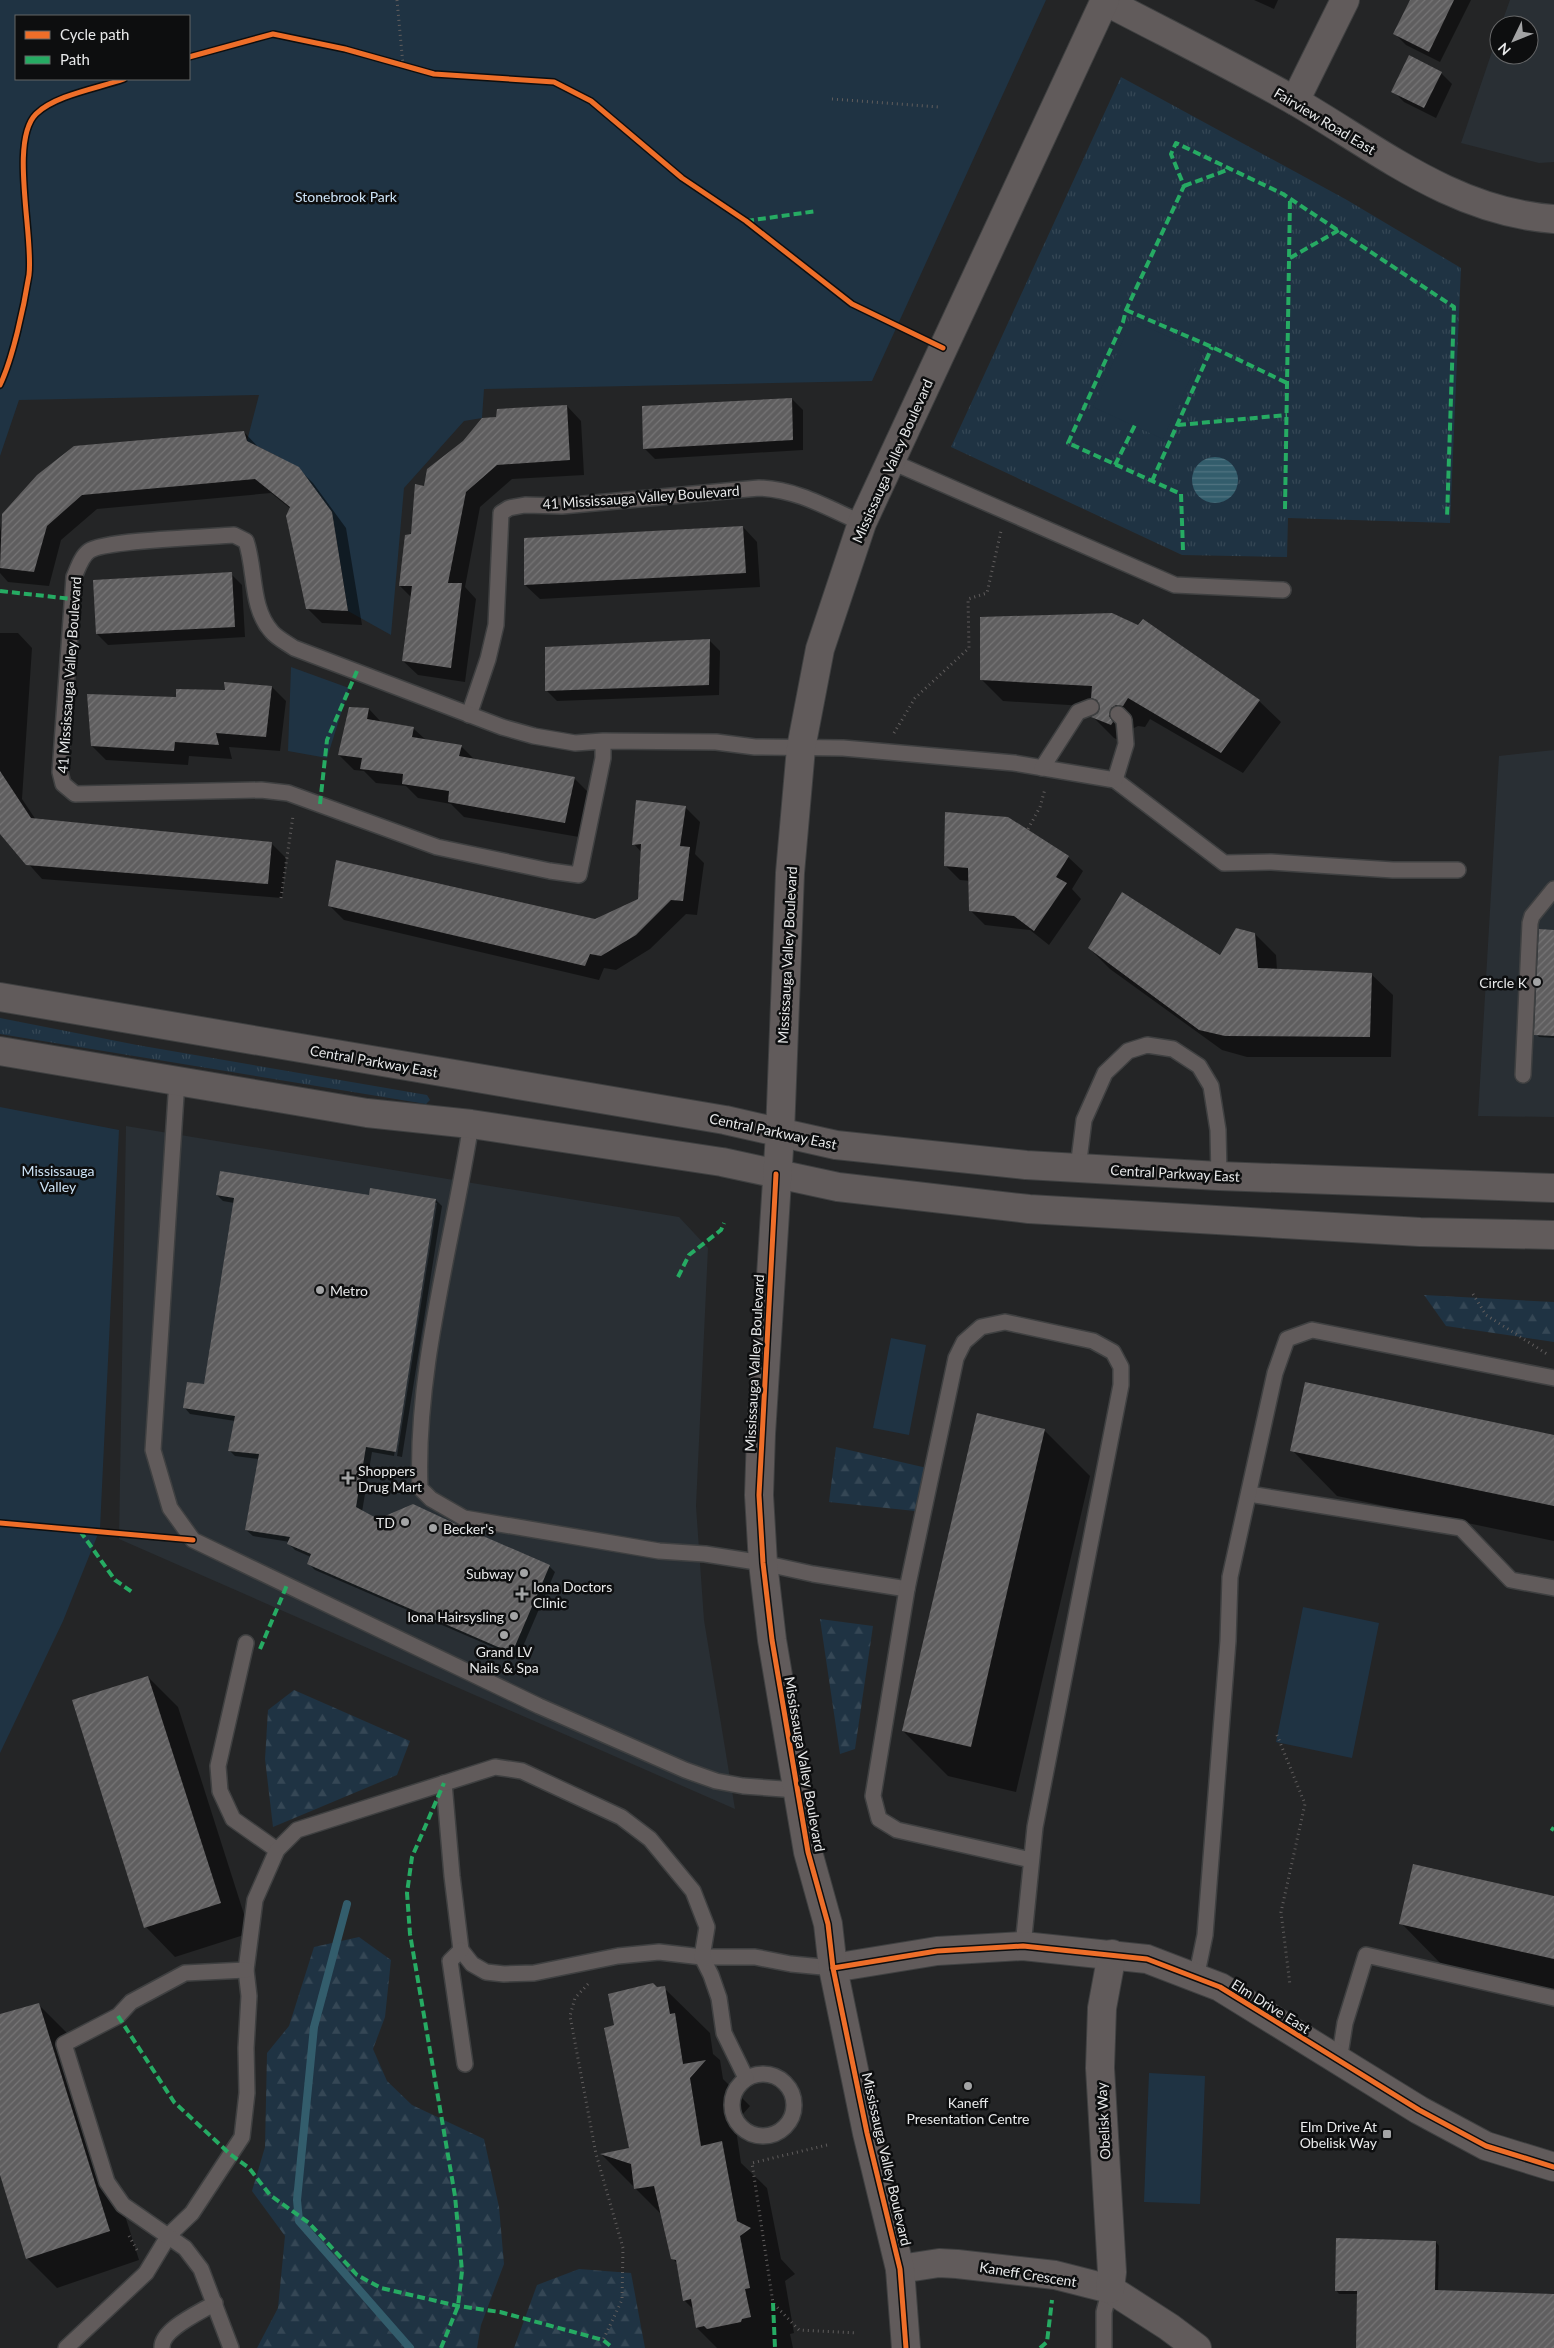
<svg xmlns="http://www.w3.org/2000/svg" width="1554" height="2348" viewBox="0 0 1554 2348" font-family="Lato,sans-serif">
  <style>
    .built { fill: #292f34 }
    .grass { fill: url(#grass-tufts) }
    .forest { fill: url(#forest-firs) }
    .green { fill: #1f3343; fill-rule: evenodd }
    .water { fill: url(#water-rules) }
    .shadow { fill: #0007 }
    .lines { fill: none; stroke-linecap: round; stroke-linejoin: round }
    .stream { stroke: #335d6c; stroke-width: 8 }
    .building { fill: url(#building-hatch) }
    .service-casing { stroke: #3f4041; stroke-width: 18 }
    .minor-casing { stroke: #3f4041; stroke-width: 30 }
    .tertiary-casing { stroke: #3f4041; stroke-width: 30 }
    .path { stroke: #605d5d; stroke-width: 3; stroke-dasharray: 1 4; stroke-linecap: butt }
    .service { stroke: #615b5b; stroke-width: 15 }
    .minor { stroke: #615b5b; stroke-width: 28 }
    .tertiary { stroke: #615b5b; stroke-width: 28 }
    .quiet { stroke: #26ab63; stroke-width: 4; stroke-dasharray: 8 4; stroke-linecap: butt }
    .cycleway-casing { stroke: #0d0e0f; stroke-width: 8 }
    .cycleway { stroke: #ee6e29; stroke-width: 5 }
    .poi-dot { fill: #a3a4a5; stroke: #0d0e0f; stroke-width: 2 }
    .labels { text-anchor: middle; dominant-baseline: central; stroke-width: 5; stroke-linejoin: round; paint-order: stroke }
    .street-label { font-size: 14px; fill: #e8e9ea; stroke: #0d0e0f }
    .park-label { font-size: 14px; fill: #cce2f5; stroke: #0d0e0f }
    .poi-label { font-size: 14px; fill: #e8e9ea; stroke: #0d0e0f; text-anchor: end }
  </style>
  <defs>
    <pattern id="grass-tufts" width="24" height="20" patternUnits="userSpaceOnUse" patternTransform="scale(1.25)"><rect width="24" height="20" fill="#1f3343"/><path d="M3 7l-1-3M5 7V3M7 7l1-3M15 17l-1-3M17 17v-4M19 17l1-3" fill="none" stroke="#354755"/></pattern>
    <pattern id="forest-firs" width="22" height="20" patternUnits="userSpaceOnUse" patternTransform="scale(1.25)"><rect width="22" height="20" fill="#1f3343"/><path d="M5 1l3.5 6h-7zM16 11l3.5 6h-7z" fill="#354755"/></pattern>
    <pattern id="water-rules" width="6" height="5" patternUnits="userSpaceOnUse" patternTransform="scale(1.25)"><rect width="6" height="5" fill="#335d6c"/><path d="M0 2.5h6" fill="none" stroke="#517481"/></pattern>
    <pattern id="building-hatch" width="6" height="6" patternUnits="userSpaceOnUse" patternTransform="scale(1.25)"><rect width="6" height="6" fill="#5f5e5f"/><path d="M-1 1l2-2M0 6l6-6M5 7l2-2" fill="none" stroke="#767576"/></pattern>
  </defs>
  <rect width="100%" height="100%" fill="#242526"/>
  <g class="built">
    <polygon points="1510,0 1554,0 1554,162 1539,163 1461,143 1499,31 1499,55 1529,55 1529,25 1501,25"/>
    <polygon points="1554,750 1554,1117 1478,1116 1499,756"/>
    <polygon points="126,1126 679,1217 708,1248 696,1506 704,1620 735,1809 119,1539"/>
  </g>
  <g class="grass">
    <polygon points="1121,77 1347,200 1461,268 1450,523 1288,518 1287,557 1182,555 951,447"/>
    <polygon points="0,1018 137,1045 427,1095 430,1100 426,1104 0,1034"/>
  </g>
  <g class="forest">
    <polygon points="1424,1295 1554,1302 1554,1342 1446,1326"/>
    <polygon points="836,1447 927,1468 915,1511 829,1502"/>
    <polygon points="820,1619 873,1626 855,1749 840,1754"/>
    <polygon points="294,1690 410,1741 397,1775 273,1827 265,1759 268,1710"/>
    <polygon points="359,1937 391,1960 385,2017 373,2049 387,2081 412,2105 484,2139 499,2207 504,2264 481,2325 477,2348 257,2348 278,2308 285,2236 252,2191 265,2147 267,2053 289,2026 314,1947"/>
    <polygon points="579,2269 631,2273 645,2348 514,2348 537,2285"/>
  </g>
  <g class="green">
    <path d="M0 0H1046L872 381 484 389 482 418 464 421 404 488 391 635 348 611 332 512 281 458 247 441 259 395 19 400 0 456ZM16 16H189V79H16Z"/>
    <polygon points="1132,320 1202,352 1163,439 1093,407"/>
    <polygon points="291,667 349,688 327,758 288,751"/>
    <polygon points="0,1107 119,1130 100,1529 63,1621 0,1753"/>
    <polygon points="891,1338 926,1345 909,1435 873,1428"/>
    <polygon points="1303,1607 1379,1623 1352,1758 1276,1742"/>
    <polygon points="1149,2073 1205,2076 1200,2204 1144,2202"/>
  </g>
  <circle class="water" cx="1215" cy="480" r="23"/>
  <g class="shadow">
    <polygon points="1254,0 1278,0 1274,9"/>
    <polygon points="1411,0 1471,0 1440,62 1406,45 1395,34"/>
    <polygon points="1441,73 1452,84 1436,118 1404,102 1393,91"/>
    <polygon points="792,399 803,410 803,450 655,459 644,448"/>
    <polygon points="567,406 581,421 584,475 512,479 480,507 465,587 476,599 465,682 418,675 403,661 412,598 400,586 425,488 497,419"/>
    <polygon points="244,432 259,448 298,468 313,483 346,528 362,625 322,623 307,608 291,509 271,493 97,509 61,540 49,586 8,582 0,573 0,531 3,514"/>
    <polygon points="743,527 757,542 760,587 540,599 525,585"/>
    <polygon points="231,574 242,585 245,637 108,645 97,634 95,581"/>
    <polygon points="1139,626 1259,701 1281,722 1243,773 1150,719 1145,727 1138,726 1132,729 1130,738 1133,744 1132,746 1114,738 1093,717 1099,714 1101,707 1003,701 981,679"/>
    <polygon points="0,633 18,633 32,648 22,799 36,820 271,843 286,858 282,898 42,879 0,832"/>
    <polygon points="709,640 720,651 719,695 557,701 546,690"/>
    <polygon points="272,687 286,701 280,751 229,747 232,759 189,756 188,765 106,760 92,746 178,699"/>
    <polygon points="369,709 382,723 414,729 426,740 461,746 475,760 574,778 589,793 579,837 464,817 451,804 418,798 406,786 376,783 364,771 354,770 339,755"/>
    <polygon points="685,807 700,822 695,854 704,863 697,915 686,914 650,949 616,970 604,968 599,980 344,920 329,905 595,920 640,900 642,853 634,844"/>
    <polygon points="1068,857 1083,871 1072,889 1081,899 1049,945 1030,930 985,925 970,910 970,881 960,880 946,866"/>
    <polygon points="1554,931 1554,1038 1539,1037 1536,1034"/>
    <polygon points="1255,934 1276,955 1277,970 1371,974 1393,995 1391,1057 1247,1057 1222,1050 1110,969 1089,948 1221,957"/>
    <polygon points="217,1195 370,1196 436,1200 442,1206 402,1457 397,1456 437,1203 434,1203 394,1456 372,1452 362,1512 378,1520 459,1527 549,1566 555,1572 518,1658 315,1570 309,1564 311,1557 295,1550 289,1544 290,1542 253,1536 246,1530 259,1459 235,1456 229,1450 235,1421 190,1414 184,1407 205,1386 234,1203 223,1201"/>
    <polygon points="1044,1430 1090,1476 1016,1792 948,1776 903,1731"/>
    <polygon points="1554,1436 1554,1541 1337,1496 1292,1450"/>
    <polygon points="148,1677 178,1707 250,1933 175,1957 146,1927"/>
    <polygon points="1554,1897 1554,1994 1446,1969 1401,1923"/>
    <polygon points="656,1988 664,1988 710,2033 713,2054 720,2060 723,2079 750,2106 735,2123 741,2163 767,2188 781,2259 795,2274 785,2281 794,2333 790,2334 793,2348 717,2348 697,2328 694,2310 684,2300 678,2264 672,2258 662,2215 602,2155 631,2149 615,2026"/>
    <polygon points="38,2004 68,2034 139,2260 57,2288 27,2258 0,2171 0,2016"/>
    <polygon points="1436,2242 1439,2246 1438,2292 1554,2295 1554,2348 1357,2348 1358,2294 1339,2294 1336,2290"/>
  </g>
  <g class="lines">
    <polyline class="stream" points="347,1904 314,2027 297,2200 299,2221 410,2348"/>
  </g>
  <g class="building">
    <polygon points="1410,0 1454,0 1429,52 1393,34"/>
    <polygon points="1409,55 1442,72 1424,108 1391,92"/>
    <polygon points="792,398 793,440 643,449 642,406"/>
    <polygon points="567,405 570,460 497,465 466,492 448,583 462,583 451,668 402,661 412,586 399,586 405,535 411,534 415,484 424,486 427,469 463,441 482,418 496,417 497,409"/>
    <polygon points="244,431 247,441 299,467 332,512 348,611 306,609 286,516 290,507 255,479 82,495 47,526 34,572 0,568 2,514 37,475 74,446"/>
    <polygon points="743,526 746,573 524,585 524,538"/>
    <polygon points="232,572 235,627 96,634 93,580"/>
    <polygon points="1112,613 1138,625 1143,619 1260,700 1221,753 1128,698 1123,706 1116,705 1111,708 1109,716 1113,722 1111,725 1091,717 1098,713 1100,708 1097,700 1091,698 1092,686 980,680 980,617"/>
    <polygon points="710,639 709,685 545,691 545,647"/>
    <polygon points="224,682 272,686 266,737 216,733 219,745 175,742 174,751 91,746 87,694 176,697 176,689 225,690"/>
    <polygon points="349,707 369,708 367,719 414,727 412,737 462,745 459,756 575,777 565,823 448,802 449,791 402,784 403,774 360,769 362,758 338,755"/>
    <polygon points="0,771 31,818 272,842 268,884 26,865 0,834"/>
    <polygon points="636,800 686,806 680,846 690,847 683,901 671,900 636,935 601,956 590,954 585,966 328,906 336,860 595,919 638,899 641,844 632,845"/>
    <polygon points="945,812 1008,817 1069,856 1056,877 1067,883 1034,931 1014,916 969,911 968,868 944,866"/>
    <polygon points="1122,892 1220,955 1236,928 1255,933 1258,968 1372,973 1370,1037 1225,1036 1199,1030 1088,948"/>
    <polygon points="1539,929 1554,930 1554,1036 1534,1035"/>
    <polygon points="220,1171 369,1195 370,1188 436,1199 396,1452 366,1447 356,1507 378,1519 413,1504 460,1526 550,1565 512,1653 307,1564 311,1554 287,1544 290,1537 245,1530 259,1454 228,1451 235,1416 183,1408 187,1382 204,1384 234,1198 216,1195"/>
    <polygon points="1305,1382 1554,1435 1554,1506 1290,1451"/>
    <polygon points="977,1413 1045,1429 971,1747 902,1731"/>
    <polygon points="148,1676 221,1903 144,1928 72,1700"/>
    <polygon points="1413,1864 1554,1896 1554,1959 1399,1924"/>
    <polygon points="653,1983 657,1987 665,1986 670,2014 675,2013 683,2064 706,2060 690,2078 701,2146 722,2141 737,2221 751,2228 740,2236 750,2288 745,2289 751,2317 742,2319 741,2322 707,2329 704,2326 696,2328 691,2299 683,2301 676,2260 671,2259 654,2186 634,2189 631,2164 600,2154 629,2148 604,2028 614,2025 608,1994"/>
    <polygon points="39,2003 110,2231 26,2259 0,2175 0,2014"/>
    <polygon points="1336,2238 1436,2241 1435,2290 1554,2294 1554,2348 1356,2348 1357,2291 1335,2291"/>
  </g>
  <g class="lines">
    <defs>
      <g id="service">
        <polyline points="890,461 1175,585 1283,590"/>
        <path d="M469 715 488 659 496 625 501 513 509 508 525 505 562 506 759 488C796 489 828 508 862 523"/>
        <path d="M603 741V758L579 875 550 871 437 847 288 793 261 790 75 794 63 784 60 772 74 577C78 568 81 557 89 551 104 540 210 537 234 535L246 541C256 570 250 608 272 632 277 638 287 643 294 648L502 727 534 736 575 743 603 741 716 742 755 747 843 748 1014 763 1115 780 1224 863 1271 862 1393 870H1458"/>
        <polyline points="1042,768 1078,712 1091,707"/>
        <polyline points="1115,780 1126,744 1124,720 1118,714"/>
        <polyline points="1523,1075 1530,923 1532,916 1554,889"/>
        <polyline points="177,1080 153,1450 170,1508 193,1540 539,1706 685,1770 716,1781 743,1786 797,1790"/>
        <path d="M471 1124C453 1241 415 1369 420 1488L431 1499 464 1518 659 1551 705 1554 763 1563 813 1574 907 1589"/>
        <polyline points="1078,1168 1084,1120 1105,1073 1128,1051 1147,1045 1173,1049 1199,1066 1211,1086 1218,1130 1219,1176"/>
        <polyline points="1249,1494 1461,1528 1511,1580 1554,1588"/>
        <polyline points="246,1643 218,1766 220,1791 233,1819 277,1850"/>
        <polyline points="444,1783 452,1876 461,1950 472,1964 486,1972 504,1974 534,1973 618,1956 659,1952 702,1957 755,1957 791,1964 833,1968"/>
        <polyline points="1023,1946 1035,1827 1121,1385 1121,1367 1113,1352 1093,1341 1005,1322 981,1327 964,1342 956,1358 907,1589 873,1796 879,1819 897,1830 1031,1860"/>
        <polyline points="461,1950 450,1961 465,2064"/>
        <polyline points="1196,1978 1205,1935 1228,1641 1230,1577 1275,1373 1287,1339 1312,1330 1554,1378"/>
        <polyline points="1339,2061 1345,2023 1366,1955 1554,1998"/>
        <circle cx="763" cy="2105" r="31"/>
        <polyline points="66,2348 146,2273 169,2235 192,2213 242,2137 247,2093 246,2048 249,1996 246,1970 255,1900 277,1850 297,1830 495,1767 522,1771 621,1817 650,1839 693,1891 707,1927 702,1957 711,1975 719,1998 724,2033 746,2078"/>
        <path d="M162 2348C161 2329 201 2312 215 2303"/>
        <polyline points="231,2348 201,2269 185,2248 123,2205 107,2182 64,2044 118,2016 131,2002 185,1973 246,1970"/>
        <polyline points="1104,2348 1104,2312 1110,2289"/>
      </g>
      <g id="minor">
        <path d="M1105 1C1168 34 1233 66 1295 101 1379 150 1454 212 1554 219"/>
        <polyline points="1295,101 1345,0"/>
        <polyline points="833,1968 937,1951 1023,1946 1147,1959 1220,1987 1419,2110 1486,2146 1554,2167"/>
        <polyline points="900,2269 939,2263 957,2264 1055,2275 1110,2289 1169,2327 1197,2348"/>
        <polyline points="1110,2289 1112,2272 1100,2068 1102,2008 1112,1954"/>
      </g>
      <g id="tertiary">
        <polyline points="0,997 725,1120 836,1145 1026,1165 1219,1176 1554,1188"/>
        <polyline points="0,1051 367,1113 471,1124 722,1162 838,1187 1029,1209 1420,1232 1554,1235"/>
        <polyline points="906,2348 900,2269 867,2133 833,1968 828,1924 808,1852 772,1640 763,1563 759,1495 761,1434 780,1133 790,873 801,748 820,649 862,523 1105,0"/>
      </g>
    </defs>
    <use href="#service" class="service-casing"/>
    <use href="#minor" class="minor-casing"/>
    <use href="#tertiary" class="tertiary-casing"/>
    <g class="path">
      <polyline points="397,0 403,65"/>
      <polyline points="832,99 939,107"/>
      <polyline points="894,733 915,698 969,648 968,599 987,593 1001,531"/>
      <polyline points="1028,829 1040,807 1045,789"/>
      <polyline points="281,898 293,816"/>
      <polyline points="1473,1294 1486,1315 1547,1354"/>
      <polyline points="1277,1735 1305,1804 1281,1912 1290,1985"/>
      <polyline points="588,1984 575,1998 570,2016 596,2154 623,2248 622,2300 603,2340"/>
      <polyline points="827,2145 752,2163 773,2303 799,2330 857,2333"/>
      <polyline points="129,2236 137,2250"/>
    </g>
    <use href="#service" class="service"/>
    <use href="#minor" class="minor"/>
    <use href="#tertiary" class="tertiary"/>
    <g class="quiet">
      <polyline points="1184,186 1230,169"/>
      <polyline points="746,221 817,211"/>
      <polyline points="1290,258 1339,230"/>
      <polyline points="1126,310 1212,347 1287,383"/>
      <polyline points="1178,425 1287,415"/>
      <polyline points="1115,465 1135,425"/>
      <polyline points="1152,481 1212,347"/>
      <polyline points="1285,509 1290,198"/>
      <polyline points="1183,550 1181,494 1068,443 1123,322 1126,310 1184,186 1171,154 1176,143 1283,194 1454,307 1447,518"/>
      <polyline points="0,591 72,599"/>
      <polyline points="320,804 327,740 357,671"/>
      <polyline points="678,1277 689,1255 721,1230 724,1223"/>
      <polyline points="80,1531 115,1580 132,1592"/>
      <polyline points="260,1649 287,1585"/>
      <polyline points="1551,1828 1554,1830"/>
      <polyline points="118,2016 174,2102 230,2154 249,2168 270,2195 309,2223 357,2275 381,2288 458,2306 500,2312 603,2340 613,2348"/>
      <polyline points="773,2303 775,2348"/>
      <polyline points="441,2348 458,2306 462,2271 455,2196 410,1934 407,1893 412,1857 444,1783"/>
      <polyline points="1040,2348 1047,2342 1052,2300"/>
    </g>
    <defs>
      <g id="cycleway">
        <polyline points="189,57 273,34 345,49 434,74 554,82 591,101 682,178 746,221 852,304 943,348"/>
        <path d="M0 385C13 358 24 306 29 275 34 237 9 141 36 114 55 95 99 88 124 79"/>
        <polyline points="776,1174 759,1495 763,1563 772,1640 808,1852 828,1924 833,1968 867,2133 900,2269 906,2348"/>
        <polyline points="0,1523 193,1540"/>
        <polyline points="833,1968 937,1951 1023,1946 1147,1959 1220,1987 1419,2110 1486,2146 1554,2167"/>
      </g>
    </defs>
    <use href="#cycleway" class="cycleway-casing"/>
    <use href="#cycleway" class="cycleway"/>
  </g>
  <g class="poi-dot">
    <circle cx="1537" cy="982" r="5"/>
    <circle cx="320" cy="1290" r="5"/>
    <path d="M345.5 1470.5h5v5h5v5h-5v5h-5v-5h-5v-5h5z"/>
    <circle cx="405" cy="1522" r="5"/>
    <circle cx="433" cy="1528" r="5"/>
    <circle cx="524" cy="1573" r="5"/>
    <path d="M519.5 1586.5h5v5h5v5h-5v5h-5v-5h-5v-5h5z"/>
    <circle cx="514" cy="1616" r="5"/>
    <circle cx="504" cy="1635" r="5"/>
    <circle cx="968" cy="2086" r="5"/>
    <rect x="1382" y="2129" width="10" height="10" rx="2.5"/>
  </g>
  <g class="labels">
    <g class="street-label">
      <text transform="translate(1325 121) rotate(31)">Fairview Road East</text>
      <text transform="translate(892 461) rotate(-66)">Mississauga Valley Boulevard</text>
      <text transform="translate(641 497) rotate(-4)">41 Mississauga Valley Boulevard</text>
      <text transform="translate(69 675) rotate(-86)">41 Mississauga Valley Boulevard</text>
      <text transform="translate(787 955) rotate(-87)">Mississauga Valley Boulevard</text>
      <text transform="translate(374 1061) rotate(10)">Central Parkway East</text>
      <text transform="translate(773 1131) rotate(12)">Central Parkway East</text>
      <text transform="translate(1175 1173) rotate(3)">Central Parkway East</text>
      <text transform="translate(754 1363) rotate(-87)">Mississauga Valley Boulevard</text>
      <text transform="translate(805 1764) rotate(80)">Mississauga Valley Boulevard</text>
      <text transform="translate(1271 2006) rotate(32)">Elm Drive East</text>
      <text transform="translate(1103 2121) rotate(-93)">Obelisk Way</text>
      <text transform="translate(887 2159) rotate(77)">Mississauga Valley Boulevard</text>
      <text transform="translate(1028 2274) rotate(9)">Kaneff Crescent</text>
    </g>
    <g class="park-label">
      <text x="346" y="196">Stonebrook Park</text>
      <text x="58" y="1170">Mississauga<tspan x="58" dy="16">Valley</tspan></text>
    </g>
    <g class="poi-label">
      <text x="1527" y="982">Circle K</text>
      <text x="330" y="1290" text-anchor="start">Metro</text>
      <text x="358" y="1470" text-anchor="start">Shoppers<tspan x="358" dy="16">Drug Mart</tspan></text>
      <text x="395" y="1522">TD</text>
      <text x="443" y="1528" text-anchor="start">Becker's</text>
      <text x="514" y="1573">Subway</text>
      <text x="533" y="1586" text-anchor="start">Iona Doctors<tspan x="533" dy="16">Clinic</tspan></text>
      <text x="504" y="1616">Iona Hairsysling</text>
      <text x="504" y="1651" text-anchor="middle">Grand LV<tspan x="504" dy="16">Nails &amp; Spa</tspan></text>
      <text x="968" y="2102" text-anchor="middle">Kaneff<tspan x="968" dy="16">Presentation Centre</tspan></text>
      <text x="1377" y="2126">Elm Drive At<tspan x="1377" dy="16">Obelisk Way</tspan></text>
    </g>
  </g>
  <rect x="15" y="15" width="175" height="65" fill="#0d0e0f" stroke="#656667"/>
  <rect x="25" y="31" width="25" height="8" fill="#ee6e29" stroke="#656667"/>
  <text x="60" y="40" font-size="15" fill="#e8e9ea">Cycle path</text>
  <rect x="25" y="56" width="25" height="8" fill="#26ab63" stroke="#656667"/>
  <text x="60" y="65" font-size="15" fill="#e8e9ea">Path</text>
  <g transform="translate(1514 40) rotate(227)"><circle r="24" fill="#0d0e0f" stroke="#656667"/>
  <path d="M0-4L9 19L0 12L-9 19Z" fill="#a3a4a5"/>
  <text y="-8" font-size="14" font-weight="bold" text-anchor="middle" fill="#e8e9ea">N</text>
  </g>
</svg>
